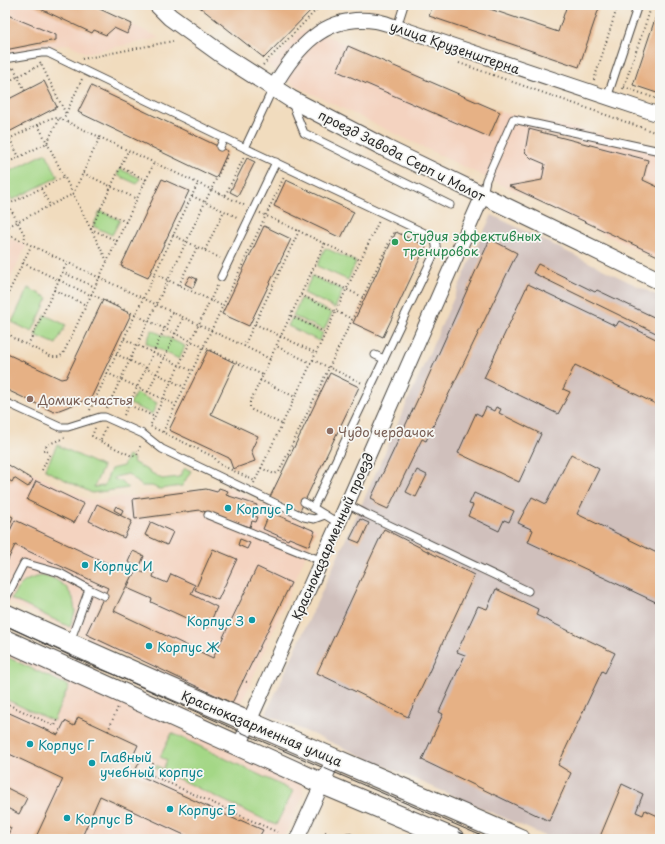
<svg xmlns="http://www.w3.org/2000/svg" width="665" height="844" viewBox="0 0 665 844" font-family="'Playpen Sans',sans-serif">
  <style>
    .built { fill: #f4d3c0 }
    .industrial { fill: #d0c0bc }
    .green { fill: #a4d786; stroke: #688158 }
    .building { fill: #e6b185 }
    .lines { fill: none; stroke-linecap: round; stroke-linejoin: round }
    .service-casing { stroke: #494641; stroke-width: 9 }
    .minor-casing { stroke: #494641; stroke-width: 16 }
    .tertiary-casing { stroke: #494641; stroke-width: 19 }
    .secondary-casing { stroke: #494641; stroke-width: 22 }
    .path { stroke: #494641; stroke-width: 2; stroke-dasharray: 1 3; stroke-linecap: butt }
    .service { stroke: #fff; stroke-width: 7 }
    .minor { stroke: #fff; stroke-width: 14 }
    .tertiary { stroke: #fff; stroke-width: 17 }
    .secondary { stroke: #fff; stroke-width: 20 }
    .tram { stroke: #2b2b2b; stroke-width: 1 }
    .leisure-dot { fill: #2e9e5b; stroke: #f6f6f2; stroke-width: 1.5 }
    .education-dot { fill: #8d6e63; stroke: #f6f6f2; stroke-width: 1.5 }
    .culture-dot { fill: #0f9aa8; stroke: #f6f6f2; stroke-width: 1.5 }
    .labels { text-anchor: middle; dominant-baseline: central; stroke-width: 3.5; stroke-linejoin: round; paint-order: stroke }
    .street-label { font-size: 13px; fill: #2b2b2b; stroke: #f6f6f2 }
    .leisure-label { font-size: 13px; fill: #27864d; stroke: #f6f6f2; text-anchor: start }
    .education-label { font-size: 13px; fill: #785e54; stroke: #f6f6f2; text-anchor: start }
    .culture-label { font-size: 13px; fill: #0d838f; stroke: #f6f6f2; text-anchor: start }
  </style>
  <rect width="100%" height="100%" fill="#f6f6f2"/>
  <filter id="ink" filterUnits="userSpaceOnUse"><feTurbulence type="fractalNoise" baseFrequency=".025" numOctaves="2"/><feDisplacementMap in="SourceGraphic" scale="8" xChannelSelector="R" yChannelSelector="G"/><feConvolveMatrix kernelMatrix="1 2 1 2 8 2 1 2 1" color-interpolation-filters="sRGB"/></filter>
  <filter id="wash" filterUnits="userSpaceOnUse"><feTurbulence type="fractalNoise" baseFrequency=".012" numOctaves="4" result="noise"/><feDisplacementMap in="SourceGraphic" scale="16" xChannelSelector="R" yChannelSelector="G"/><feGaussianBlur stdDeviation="0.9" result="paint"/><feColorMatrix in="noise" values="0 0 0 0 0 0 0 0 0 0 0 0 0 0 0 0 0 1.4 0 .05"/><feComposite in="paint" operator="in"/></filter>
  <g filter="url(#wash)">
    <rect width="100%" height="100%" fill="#f1dcbe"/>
    <g class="built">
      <polygon points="5,5 91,5 160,38 86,53 69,44 5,54"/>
      <polygon points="301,30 327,36 500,112 660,147 660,261 294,85 266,63 276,59"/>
      <polygon points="5,236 26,246 5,291"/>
      <polygon points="5,454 7,461 89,500 227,487 317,529 242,703 238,706 233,706 5,600"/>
      <polygon points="5,647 300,782 303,788 303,796 283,839 5,839"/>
    </g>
    <polygon class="industrial" points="492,215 660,297 660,839 552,839 266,714 364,499 481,237"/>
    <g class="green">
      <polygon points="46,153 58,177 12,200 5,187 5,174"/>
      <polygon points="120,169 140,178 137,184 117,175"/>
      <polygon points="100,211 120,220 112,235 93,226"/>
      <polygon points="325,248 356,262 348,280 317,266"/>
      <polygon points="312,276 343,290 335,308 304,293"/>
      <polygon points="28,288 48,298 32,332 12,322"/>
      <polygon points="301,298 332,313 324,330 293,316"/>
      <polygon points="45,315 66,325 56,344 35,335"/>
      <polygon points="292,318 323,333 319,341 288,326"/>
      <polygon points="152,330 185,346 179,359 146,343"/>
      <polygon points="136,393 157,403 152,414 130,404"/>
      <polygon points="57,445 103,467 94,487 104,486 111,469 123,466 128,456 134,459 133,462 162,479 179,477 185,468 191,471 182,486 159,489 152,486 142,486 128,474 115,477 114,479 122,482 128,488 92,493 45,470"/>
      <path d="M42 576 55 579 66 587 73 598 75 612 70 627 11 599C20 583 25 579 42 576Z"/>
      <polygon points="5,656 69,686 53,721 5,699"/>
      <polygon points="172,733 293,791 276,825 155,768 156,765 163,769 167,760 160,757"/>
    </g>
    <g id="blocks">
      <g class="building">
        <polygon points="32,5 91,5 132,24 127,34 114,28 106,35 94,30 92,33"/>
        <polygon points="197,5 316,5 264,58"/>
        <polygon points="433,5 478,5 558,32 567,5 600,5 579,67 429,16"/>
        <polygon points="657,13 660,15 660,94 633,85"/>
        <polygon points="5,14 56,35 56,40 5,50"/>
        <polygon points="348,46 500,112 489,137 337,71"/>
        <polygon points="44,81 57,107 5,134 5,101"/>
        <polygon points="91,86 228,151 216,178 78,112"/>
        <polygon points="529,129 648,160 643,180 660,188 660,257 509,186 542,180 545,164 531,158 525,152"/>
        <polygon points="247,158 255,162 238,196 230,192"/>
        <polygon points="162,179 189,191 148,278 121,266"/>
        <polygon points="286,180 354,212 341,238 274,206"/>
        <polygon points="264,226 291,239 249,326 222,314"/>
        <polygon points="396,232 426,246 383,337 353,323"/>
        <polygon points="490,239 517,253 426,441 422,439 388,509 375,503 375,500 371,498 424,386"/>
        <polygon points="538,264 595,292 597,290 660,320 660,335 533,273"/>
        <polygon points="190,276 197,279 193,288 185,284"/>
        <polygon points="528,284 616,326 619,321 660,341 660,406 575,365 563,389 570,392 558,414 484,378"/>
        <polygon points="103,300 131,314 91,398 54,412 5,389 5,353 61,379 66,378"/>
        <polygon points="208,350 235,363 211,414 258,436 251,451 255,461 233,469 229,458 169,430"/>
        <polygon points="330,373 359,387 300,511 270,497"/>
        <polygon points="486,407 494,411 496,407 501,409 499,413 541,434 519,482 458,453 476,413 482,416"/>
        <polygon points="571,454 599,469 577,514 657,553 660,548 660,604 528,542 533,530 518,523 532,497 546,504"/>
        <polygon points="5,460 7,464 33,480 28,487 14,478 12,482 5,478"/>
        <polygon points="417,470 427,475 416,497 406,492"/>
        <polygon points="36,481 84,504 74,523 27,500"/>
        <polygon points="219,488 228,491 226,495 257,505 254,516 258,517 256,522 252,521 250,527 200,510 135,519 133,499 206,489 217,492"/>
        <polygon points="474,493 514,511 509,522 504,520 499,531 468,516 473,505 469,504"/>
        <polygon points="97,504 132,521 124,538 89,521"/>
        <polygon points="116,506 123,510 121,514 114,510"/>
        <polygon points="270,512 315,531 309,546 289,538 288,540 263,529"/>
        <polygon points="5,513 13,517 7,531 5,530"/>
        <polygon points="360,519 369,523 360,543 350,539"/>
        <polygon points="15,520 132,575 114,611 213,658 257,567 291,583 232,703 86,634 108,588 15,545 5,566 5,541"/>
        <polygon points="151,522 173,532 167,545 145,535"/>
        <polygon points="384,529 474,575 408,717 317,673"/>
        <polygon points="240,539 250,543 247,549 238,545"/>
        <polygon points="213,549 237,559 218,600 195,590"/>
        <polygon points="133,551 144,556 140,566 137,564 136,566 128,562"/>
        <polygon points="147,569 154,573 153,577 167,583 171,574 195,585 191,594 217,607 208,628 151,602 152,599 127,588 133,575 135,575 137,570 144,573"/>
        <polygon points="496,589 538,609 536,615 615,653 605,673 602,671 558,765 571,773 549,821 422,760 443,714 439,712 465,655 457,652 478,606 487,609"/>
        <polygon points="5,711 58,735 65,721 74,726 78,717 138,745 134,754 142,757 134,773 239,821 240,820 263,830 258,839 193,839 100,796 81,839 35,839 63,779 5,752"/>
        <polygon points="622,784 643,794 636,812 643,815 645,810 660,817 660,839 599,839"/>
        <polygon points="5,787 27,798 19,814 5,807"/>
        <polygon points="5,825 11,828 6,839 5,839"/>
      </g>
    </g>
  </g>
  <g filter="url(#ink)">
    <use href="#blocks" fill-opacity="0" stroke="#494641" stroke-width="1"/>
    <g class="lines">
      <defs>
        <g id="service">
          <polyline points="397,27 404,5"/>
          <polyline points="5,59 41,53 48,53 245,148"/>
          <path d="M273 88 245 148 431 236C435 240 437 244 436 250L313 508"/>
          <polyline points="607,98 638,5"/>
          <polyline points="292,103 304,133 450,205"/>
          <polyline points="220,147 224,138"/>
          <polyline points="483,195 486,180 513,119 660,151"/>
          <polyline points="221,277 276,162"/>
          <polyline points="375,355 384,359"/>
          <polyline points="5,402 60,427 68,427 100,417 105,417 143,434 162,449 304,517 314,519 325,515"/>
          <polyline points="304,502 338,523"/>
          <polyline points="347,504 366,514 528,591"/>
          <polyline points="208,515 322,561"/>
          <polyline points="89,589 104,596"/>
          <polyline points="5,600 24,563 60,573 89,589 70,642"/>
          <polyline points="347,839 348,837 353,839"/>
        </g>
        <g id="minor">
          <path d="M273 88C296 48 325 13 376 21 383 22 390 25 397 27L660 115"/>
          <polyline points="240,745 252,715 347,504 483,195"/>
          <polyline points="297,839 334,758"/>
        </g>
        <polyline id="tertiary" points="158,5 170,17 224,56 291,99 387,149 660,281"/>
        <g id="secondary">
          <path d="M5 614C175 692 348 764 520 839"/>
          <polyline points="5,640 323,784 454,839"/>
        </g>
      </defs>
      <use href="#service" class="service-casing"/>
      <use href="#minor" class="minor-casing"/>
      <use href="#tertiary" class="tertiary-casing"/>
      <use href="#secondary" class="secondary-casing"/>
      <g class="path">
        <polyline points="379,5 386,7"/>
        <polyline points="82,59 173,41"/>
        <polyline points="40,62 66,114"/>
        <polyline points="459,63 660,134"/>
        <polyline points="263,65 321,5"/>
        <polyline points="14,68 25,91"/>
        <polyline points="5,72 14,68"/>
        <polyline points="594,80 618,5"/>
        <polyline points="5,83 42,64"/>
        <polyline points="624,87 660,100"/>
        <polyline points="623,89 652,5"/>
        <polyline points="63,120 82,79"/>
        <polyline points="38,125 107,261"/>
        <polyline points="10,139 19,157"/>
        <polyline points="5,141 51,118 59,118 225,196 244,157"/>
        <polyline points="5,164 47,143 59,118"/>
        <polyline points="120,167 146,180"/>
        <polyline points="83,173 137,199"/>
        <polyline points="41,189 50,205"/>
        <polyline points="192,196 239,218"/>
        <polyline points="225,196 246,206"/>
        <polyline points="5,198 25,236 24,242"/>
        <polyline points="5,206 64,177"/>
        <polyline points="100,209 126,222"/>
        <polyline points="260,213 299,231"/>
        <polyline points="5,228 73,194 100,137"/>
        <polyline points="5,233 244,346"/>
        <polyline points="173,235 220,258"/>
        <polyline points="117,241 91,229 128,151"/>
        <polyline points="205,250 224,211"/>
        <polyline points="23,263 90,295"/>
        <polyline points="62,272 95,287"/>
        <polyline points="311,273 363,297"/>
        <polyline points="155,274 223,306"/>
        <polyline points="179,285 197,247"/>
        <polyline points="217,286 150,426 214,457 219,464 255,481"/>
        <polyline points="54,290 86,305"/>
        <polyline points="91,294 263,375 250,402 250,407 252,410 282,424"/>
        <polyline points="301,295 352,319"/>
        <polyline points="5,300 31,246"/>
        <polyline points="291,316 326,333"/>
        <polyline points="255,324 316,353"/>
        <polyline points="5,325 8,332 13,338 52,357 59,357 63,354 154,163"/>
        <polyline points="124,339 192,371"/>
        <polyline points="28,345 67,263"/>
        <polyline points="116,354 184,387"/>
        <polyline points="270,359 244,346 299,231 325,244"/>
        <polyline points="313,360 362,383"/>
        <polyline points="311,363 276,346 325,244 360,260"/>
        <polyline points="107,373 176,405"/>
        <polyline points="263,375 276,346"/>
        <polyline points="260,380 295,397"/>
        <polyline points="148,392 183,318"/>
        <polyline points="112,397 155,417"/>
        <polyline points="94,400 108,406"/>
        <polyline points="107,408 229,152"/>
        <polyline points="90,410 198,183"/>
        <polyline points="124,415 172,313"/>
        <polyline points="106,427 100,441 132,456 137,455 141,444"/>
        <polyline points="95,428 92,436 100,441"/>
        <polyline points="163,432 284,177"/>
        <polyline points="261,468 274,474 279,472 395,230"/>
        <polyline points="42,470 49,455 48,452 44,450 47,445 66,437"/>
        <polyline points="254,483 379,221"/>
        <polyline points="242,681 247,682"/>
        <polyline points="5,703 55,726 58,718"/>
        <polyline points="108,731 118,707"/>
        <polyline points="153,763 149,774 277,832"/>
        <polyline points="325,832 338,838"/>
      </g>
      <use href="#service" class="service"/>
      <use href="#minor" class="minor"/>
      <use href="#tertiary" class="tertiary"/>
      <use href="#secondary" class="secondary"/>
      <g class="tram">
        <polyline points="5,625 90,665 113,674 245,734 489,839"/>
        <polyline points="458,832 474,839"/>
      </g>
    </g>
  </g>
  <circle class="leisure-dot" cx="395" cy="242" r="4"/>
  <g class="education-dot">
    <circle cx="30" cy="399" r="4"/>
    <circle cx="330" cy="431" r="4"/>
  </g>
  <g class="culture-dot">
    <circle cx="228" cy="508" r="4"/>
    <circle cx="85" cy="565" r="4"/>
    <circle cx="252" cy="620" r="4"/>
    <circle cx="149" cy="646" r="4"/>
    <circle cx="30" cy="744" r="4"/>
    <circle cx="92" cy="763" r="4"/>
    <circle cx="170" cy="809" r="4"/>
    <circle cx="67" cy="818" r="4"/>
  </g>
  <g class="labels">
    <g class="street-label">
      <text transform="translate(455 47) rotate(19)">улица Крузенштерна</text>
      <text transform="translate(402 155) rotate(27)">проезд Завода Серп и Молот</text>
      <text transform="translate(332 536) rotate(-66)">Красноказарменный проезд</text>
      <text transform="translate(262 728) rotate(23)">Красноказарменная улица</text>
    </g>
    <g class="leisure-label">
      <text x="403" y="235">Студия эффективных<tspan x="403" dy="15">тренировок</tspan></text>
    </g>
    <g class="education-label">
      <text x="38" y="399">Домик счастья</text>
      <text x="338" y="431">Чудо чердачок</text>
    </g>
    <g class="culture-label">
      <text x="236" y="508">Корпус Р</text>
      <text x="93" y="565">Корпус И</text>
      <text x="244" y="620" text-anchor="end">Корпус З</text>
      <text x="157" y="646">Корпус Ж</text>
      <text x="38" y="744">Корпус Г</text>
      <text x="100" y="756">Главный<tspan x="100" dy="15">учебный корпус</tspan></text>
      <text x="178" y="809">Корпус Б</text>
      <text x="75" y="818">Корпус В</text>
    </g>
  </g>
  <rect width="665" height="844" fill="none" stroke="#f6f6f2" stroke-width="20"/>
</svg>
